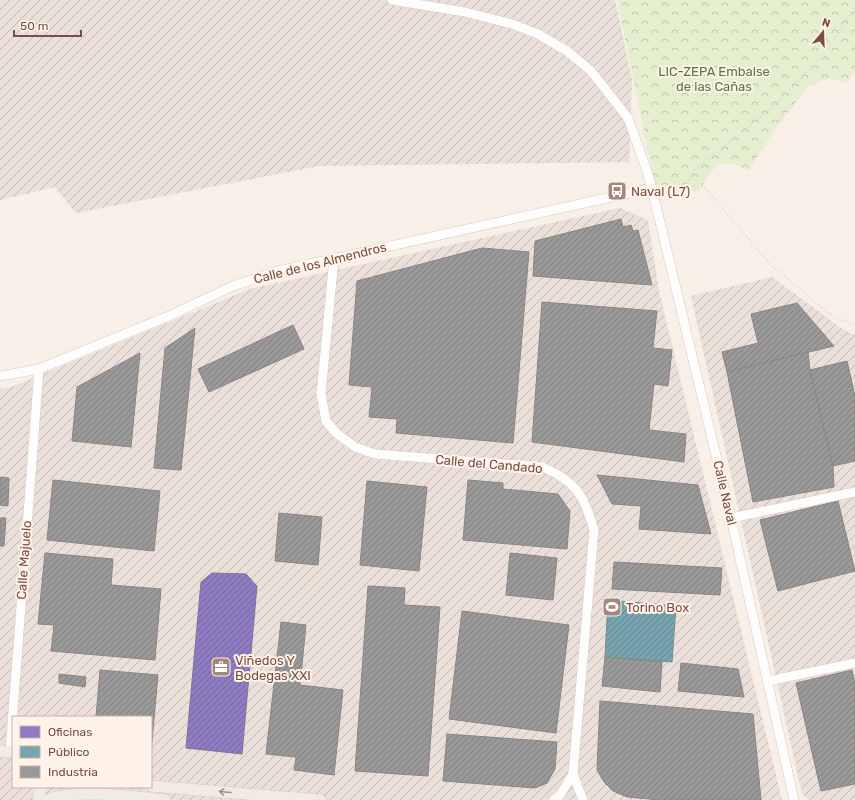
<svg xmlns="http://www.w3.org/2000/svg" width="855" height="800" viewBox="0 0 855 800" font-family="Rubik,sans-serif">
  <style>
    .industrial { fill: url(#industrial-furrows); fill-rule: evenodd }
    .forest { fill: url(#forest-crowns) }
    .offices { fill: url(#offices-hatch); stroke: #876e9d }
    .public { fill: url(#public-hatch); stroke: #768b8f }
    .industry { fill: url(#industry-hatch); stroke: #8f8380 }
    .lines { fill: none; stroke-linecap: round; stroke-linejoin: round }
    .minor-casing { stroke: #d9cbc5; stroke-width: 10 }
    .major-casing { stroke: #d9ccc6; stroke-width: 12 }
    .path { stroke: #dacfcb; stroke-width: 1.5; stroke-dasharray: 1 3; stroke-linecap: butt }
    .minor { stroke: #fefdfb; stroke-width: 9 }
    .major { stroke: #f2ebe4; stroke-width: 11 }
    .oneway { stroke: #a88d85 }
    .labels { text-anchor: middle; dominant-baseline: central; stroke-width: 4; stroke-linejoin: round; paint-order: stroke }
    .park-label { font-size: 13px; fill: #57793a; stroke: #fff3e9 }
    .poi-label { font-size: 13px; fill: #774f45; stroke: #fff3e9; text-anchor: start }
    .street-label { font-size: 13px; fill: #774f45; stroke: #fff3e9 }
  </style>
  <defs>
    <pattern id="industrial-furrows" width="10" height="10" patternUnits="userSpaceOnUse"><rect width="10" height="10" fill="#eadfd9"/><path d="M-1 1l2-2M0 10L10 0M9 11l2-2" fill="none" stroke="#c2b7b2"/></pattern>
    <pattern id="forest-crowns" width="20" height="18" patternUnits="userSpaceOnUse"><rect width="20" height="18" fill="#e6eed0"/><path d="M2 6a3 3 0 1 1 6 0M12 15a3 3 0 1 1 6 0" fill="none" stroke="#bfc3ab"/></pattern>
    <pattern id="offices-hatch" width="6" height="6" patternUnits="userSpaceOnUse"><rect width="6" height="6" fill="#8e7cc3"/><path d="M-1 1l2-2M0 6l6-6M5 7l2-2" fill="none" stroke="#7968a0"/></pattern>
    <pattern id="public-hatch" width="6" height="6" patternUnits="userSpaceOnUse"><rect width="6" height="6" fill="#76a5af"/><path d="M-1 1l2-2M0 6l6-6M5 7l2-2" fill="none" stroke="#668990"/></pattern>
    <pattern id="industry-hatch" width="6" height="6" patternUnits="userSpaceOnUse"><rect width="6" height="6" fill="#999"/><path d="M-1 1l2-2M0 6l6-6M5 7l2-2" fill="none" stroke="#827f7f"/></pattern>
  </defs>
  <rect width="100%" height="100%" fill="#f8efe7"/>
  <g class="industrial">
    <polygon points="0,0 615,0 632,80 629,162 319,166 76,213 55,187 0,200"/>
    <path d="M620 208 648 220 659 291 782 800H0V389L11 387 250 289ZM13 717H151V787H13Z"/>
    <polygon points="772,277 844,330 855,335 855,800 809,800 802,794 691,296"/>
  </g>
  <polygon class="forest" points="617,0 855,0 855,70 847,83 829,78 808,87 775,129 748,171 735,164 717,164 698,192 655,185"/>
  <polygon class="offices" points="212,573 246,574 257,586 242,754 186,748 201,582"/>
  <polygon class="public" points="608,600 676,606 672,662 605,657"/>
  <g class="industry">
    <polygon points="621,219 623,227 631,225 633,231 638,230 652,285 533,276 535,241"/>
    <polygon points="482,248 529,252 513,443 396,433 397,419 369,417 372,387 349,385 357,281"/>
    <polygon points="542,302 657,311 653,348 672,350 668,386 654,384 649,430 686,434 684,462 532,442"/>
    <polygon points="797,303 834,346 727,372 722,352 758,343 751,314"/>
    <polygon points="293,325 304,349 209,392 198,369"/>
    <polygon points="195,328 181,470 154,468 165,348"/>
    <polygon points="808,352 810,370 833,466 834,487 753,502 727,372"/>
    <polygon points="140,353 131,447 72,441 77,387"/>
    <polygon points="847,361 855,396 855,461 833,466 810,370"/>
    <polygon points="597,475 698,485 711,534 639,529 641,506 612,504"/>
    <polygon points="0,477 9,478 8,506 0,505"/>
    <polygon points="53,480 160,491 154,551 47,540"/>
    <polygon points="468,480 503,483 503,489 558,494 570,511 567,549 463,540"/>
    <polygon points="367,481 427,487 419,571 360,565"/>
    <polygon points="838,501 855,571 778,591 760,520"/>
    <polygon points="279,513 322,517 318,565 275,561"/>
    <polygon points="0,518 6,518 4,546 0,546"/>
    <polygon points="45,553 113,559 111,585 161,589 155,660 51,651 54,625 38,624"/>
    <polygon points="510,553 557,558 553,600 506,595"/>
    <polygon points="614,562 722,568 720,595 612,589"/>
    <polygon points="368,586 405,588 404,605 440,607 428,776 355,771"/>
    <polygon points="462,611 569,625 556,733 449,719"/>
    <polygon points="281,622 306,625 300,685 343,690 334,775 294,770 296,757 266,754"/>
    <polygon points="605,657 662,662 660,692 602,686"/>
    <polygon points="681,663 738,669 744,697 678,691"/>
    <polygon points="100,670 158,675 151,752 151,717 96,717"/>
    <polygon points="852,670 855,683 855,784 821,791 796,683"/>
    <polygon points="59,674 86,677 85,687 59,683"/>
    <polygon points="600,701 753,714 761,800 660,800 627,797 613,791 604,782 597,770"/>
    <polygon points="447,734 557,742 555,769 547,783 535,788 443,781"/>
  </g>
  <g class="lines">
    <defs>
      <g id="minor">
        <polyline points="392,0 465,12 512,24 538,34 567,51 591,71 628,118 648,174 662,230 731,518 794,800"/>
        <path d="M334 258 321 394 326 421 336 433 355 447 375 454 543 467C578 483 583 495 594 530L573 774 583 800"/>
        <polyline points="0,376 39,369 169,316 233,286 278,271 652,188"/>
        <polyline points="731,518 855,492"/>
        <polyline points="768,681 855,663"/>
        <polyline points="10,751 39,369"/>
        <polyline points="554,800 560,795 573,774"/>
      </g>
      <g id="major">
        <polyline points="0,751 13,752"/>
        <polyline points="151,786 320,800"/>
        <polyline points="38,800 41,787"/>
        <path d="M48 800C73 788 136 797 165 800"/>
      </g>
    </defs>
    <use href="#minor" class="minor-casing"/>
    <use href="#major" class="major-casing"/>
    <g class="path">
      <polyline points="684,187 694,170 778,103 829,47 855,8"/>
      <polyline points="661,188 703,186 771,265 832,316 855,325"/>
    </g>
    <use href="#minor" class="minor"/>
    <use href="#major" class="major"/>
  </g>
  <defs><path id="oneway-shaft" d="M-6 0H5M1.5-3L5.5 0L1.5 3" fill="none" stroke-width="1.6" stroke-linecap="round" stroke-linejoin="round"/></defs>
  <use class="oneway" href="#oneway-shaft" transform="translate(225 792) rotate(-175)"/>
  <defs>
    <symbol id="bus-square" viewBox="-11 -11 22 22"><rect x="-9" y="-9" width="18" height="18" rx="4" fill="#a4877e" stroke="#fff3e9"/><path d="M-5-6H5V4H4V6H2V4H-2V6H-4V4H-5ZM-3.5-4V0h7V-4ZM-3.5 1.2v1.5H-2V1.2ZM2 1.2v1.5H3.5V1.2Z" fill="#fff"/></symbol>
    <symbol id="stadium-square" viewBox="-11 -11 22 22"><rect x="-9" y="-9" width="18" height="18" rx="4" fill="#a4877e" stroke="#fff3e9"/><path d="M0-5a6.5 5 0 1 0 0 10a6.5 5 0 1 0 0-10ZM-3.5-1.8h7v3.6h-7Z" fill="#fff"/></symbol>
    <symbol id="office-square" viewBox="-11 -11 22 22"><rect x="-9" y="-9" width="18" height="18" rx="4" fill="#a4877e" stroke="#fff3e9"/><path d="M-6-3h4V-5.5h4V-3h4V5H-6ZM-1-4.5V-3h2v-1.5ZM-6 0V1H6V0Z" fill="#fff"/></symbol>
  </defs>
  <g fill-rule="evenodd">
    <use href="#bus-square" x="606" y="180" width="22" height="22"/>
    <use href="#stadium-square" x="601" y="596" width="22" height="22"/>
    <use href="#office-square" x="210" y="656" width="22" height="22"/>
  </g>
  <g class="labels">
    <g class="park-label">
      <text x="714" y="71">LIC-ZEPA Embalse<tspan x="714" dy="15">de las Cañas</tspan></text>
    </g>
    <g class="poi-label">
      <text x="631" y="191">Naval (L7)</text>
      <text x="626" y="607">Torino Box</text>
      <text x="235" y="660">Viñedos Y<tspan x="235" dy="15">Bodegas XXI</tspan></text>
    </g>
    <g class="street-label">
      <text transform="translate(320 263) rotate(-14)">Calle de los Almendros</text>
      <text transform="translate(489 464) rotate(5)">Calle del Candado</text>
      <text transform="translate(725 493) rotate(77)">Calle Naval</text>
      <text transform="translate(24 560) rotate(-86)">Calle Majuelo</text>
    </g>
  </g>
  <rect x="12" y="716" width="140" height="72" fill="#fff3e9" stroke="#c9b1a7"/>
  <rect x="20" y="726" width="20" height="12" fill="#8e7cc3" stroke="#c9b1a7"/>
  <text x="48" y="736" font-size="12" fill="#774f45">Oficinas</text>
  <rect x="20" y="746" width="20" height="12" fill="#76a5af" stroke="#c9b1a7"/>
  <text x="48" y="756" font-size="12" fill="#774f45">Público</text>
  <rect x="20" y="766" width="20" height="12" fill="#999999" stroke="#c9b1a7"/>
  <text x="48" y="776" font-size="12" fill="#774f45">Industria</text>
  <g transform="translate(823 32) rotate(19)" stroke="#fff3e9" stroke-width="3" paint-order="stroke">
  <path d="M0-3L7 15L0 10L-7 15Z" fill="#774f45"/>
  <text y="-6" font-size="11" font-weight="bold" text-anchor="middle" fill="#774f45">N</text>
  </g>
  <path d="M14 30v6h67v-6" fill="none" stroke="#774f45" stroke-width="2"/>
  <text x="20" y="30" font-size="12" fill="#774f45" stroke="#fff3e9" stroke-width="3" paint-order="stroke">50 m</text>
</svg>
